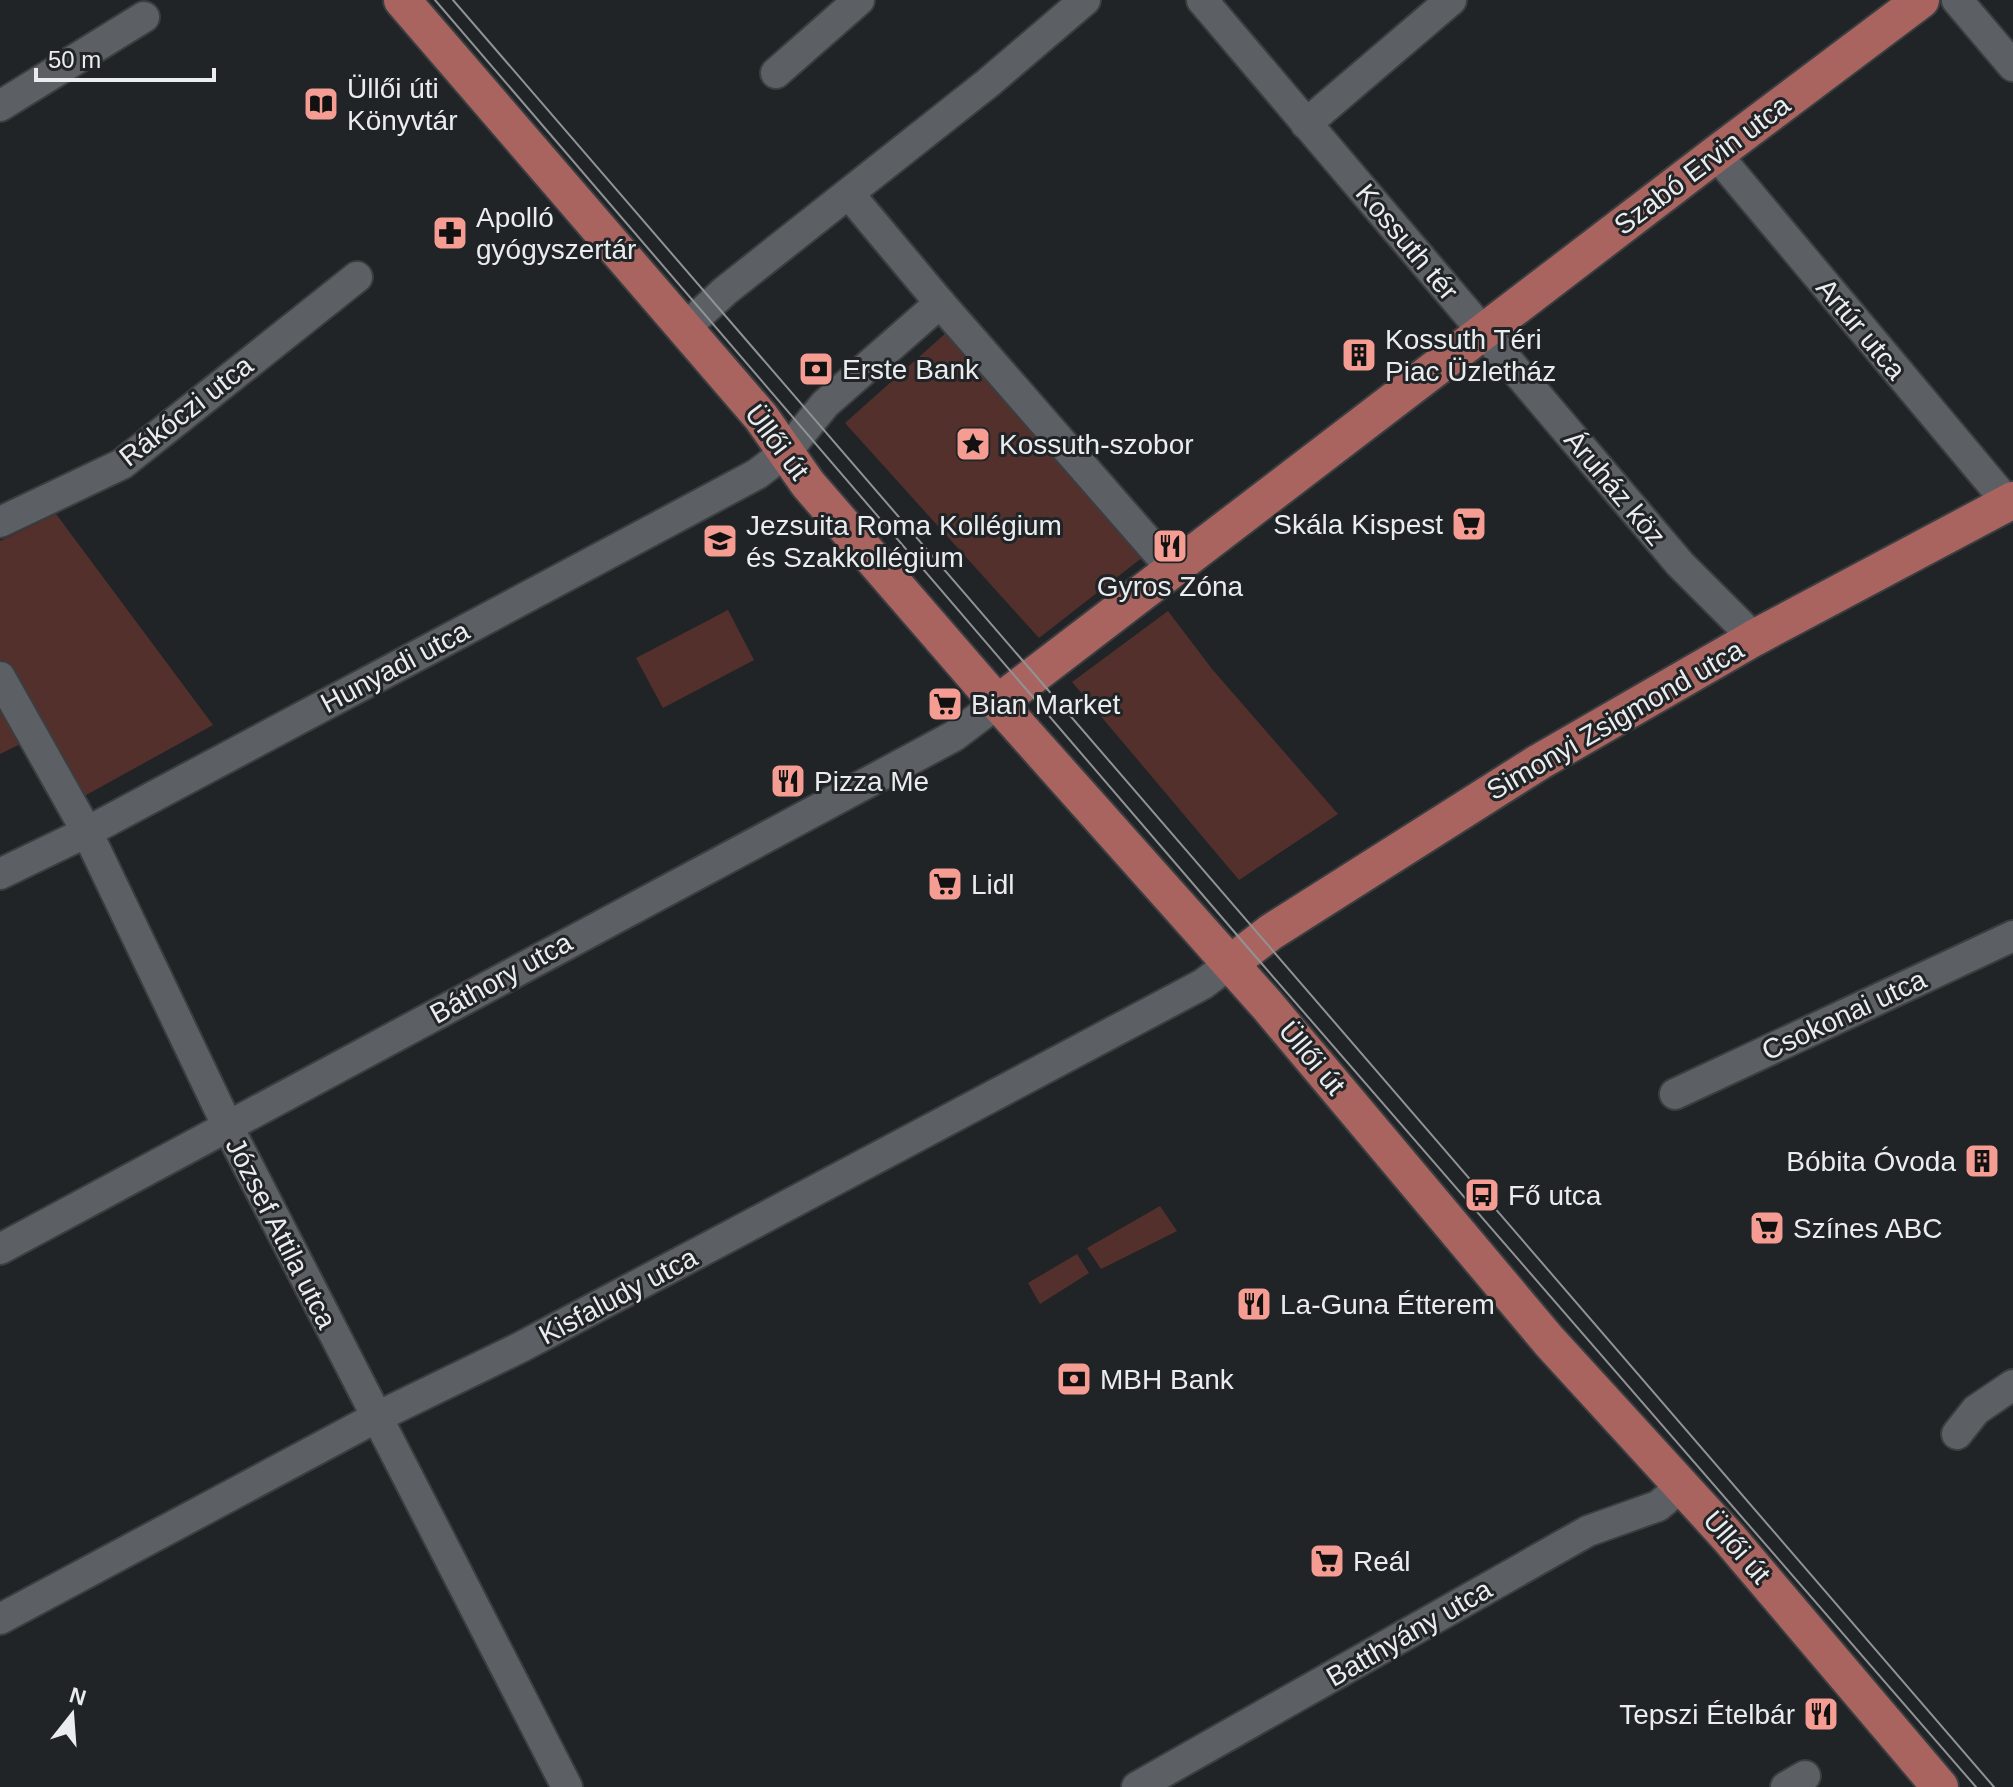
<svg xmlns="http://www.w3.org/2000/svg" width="2013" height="1787" viewBox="0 0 2013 1787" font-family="Helvetica,sans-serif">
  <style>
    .green { fill: #54302c }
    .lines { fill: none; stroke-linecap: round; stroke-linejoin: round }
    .minor-casing { stroke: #3b3e41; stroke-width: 34 }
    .major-casing { stroke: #3b3e41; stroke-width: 40 }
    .minor { stroke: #5c6064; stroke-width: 30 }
    .major { stroke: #aa6460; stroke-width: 36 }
    .tram { stroke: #909395; stroke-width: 2 }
    .labels { text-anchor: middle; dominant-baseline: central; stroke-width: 6; stroke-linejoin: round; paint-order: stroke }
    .poi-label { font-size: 28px; fill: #eaecee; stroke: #202427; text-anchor: start }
    .street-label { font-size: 28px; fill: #eaecee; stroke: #202427 }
  </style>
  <rect width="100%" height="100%" fill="#202427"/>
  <g class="green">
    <polygon points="947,332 1143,557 1039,638 845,423"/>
    <polygon points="56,514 213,725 77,800 43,733 0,754 0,541"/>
    <polygon points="728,610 754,660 663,708 636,658"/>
    <polygon points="1168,611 1212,669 1338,814 1239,880 1072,682"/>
    <polygon points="1160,1206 1177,1231 1101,1269 1087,1248"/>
    <polygon points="1077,1254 1089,1273 1040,1304 1028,1283"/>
  </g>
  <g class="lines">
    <defs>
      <g id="minor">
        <polyline points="1202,0 1680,564 1754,638"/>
        <polyline points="1957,0 2013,66"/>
        <polyline points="776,73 859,0"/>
        <polyline points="0,106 144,17"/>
        <polyline points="1306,124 1451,0"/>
        <polyline points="1716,154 2008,503"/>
        <polyline points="849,194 940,303 1172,569"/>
        <polyline points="685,328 725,291 988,83 1085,0"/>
        <polyline points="0,522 122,464 357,277"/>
        <polyline points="0,677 87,832 228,1127 567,1787"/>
        <polyline points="0,874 87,832 757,474 786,452 825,404 940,303"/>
        <polyline points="1675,1094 2013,936"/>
        <polyline points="0,1249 954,736 999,702"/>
        <polyline points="1957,1434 1976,1410 2013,1385"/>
        <polyline points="0,1619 375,1418 521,1347 1203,984 1231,963"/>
        <polyline points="1137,1787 1588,1531 1658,1506 1683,1485"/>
        <polyline points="1786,1787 1805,1776"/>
      </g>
      <g id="major">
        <polyline points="402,0 761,417 808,484 981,684 1267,1005 1549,1341 1729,1538 1940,1787"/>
        <polyline points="999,702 1716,154 1921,0"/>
        <polyline points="1231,963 1271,932 1539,762 1754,638 2013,500"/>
      </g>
    </defs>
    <use href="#minor" class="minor-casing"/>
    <use href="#major" class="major-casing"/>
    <use href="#minor" class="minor"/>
    <use href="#major" class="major"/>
    <g class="tram">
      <polyline points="435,0 1249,949 1976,1787"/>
      <path d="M453 0C967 596 1479 1193 1994 1787"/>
    </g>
  </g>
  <defs>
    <symbol id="library-square" viewBox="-11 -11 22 22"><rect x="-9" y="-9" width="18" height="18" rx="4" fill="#f59c93" stroke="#202427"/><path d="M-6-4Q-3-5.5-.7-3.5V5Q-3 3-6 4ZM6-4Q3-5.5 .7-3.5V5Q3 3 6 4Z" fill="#111"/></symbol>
    <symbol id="pharmacy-square" viewBox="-11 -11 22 22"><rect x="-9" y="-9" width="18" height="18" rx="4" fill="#f59c93" stroke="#202427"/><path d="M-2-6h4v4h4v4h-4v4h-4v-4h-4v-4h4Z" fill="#111"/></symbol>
    <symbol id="building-square" viewBox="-11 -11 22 22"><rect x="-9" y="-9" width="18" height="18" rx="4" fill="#f59c93" stroke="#202427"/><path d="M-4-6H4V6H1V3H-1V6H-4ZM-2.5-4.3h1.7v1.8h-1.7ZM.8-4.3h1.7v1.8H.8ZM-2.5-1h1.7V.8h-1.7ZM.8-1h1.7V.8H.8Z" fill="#111"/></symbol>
    <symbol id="bank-square" viewBox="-11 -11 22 22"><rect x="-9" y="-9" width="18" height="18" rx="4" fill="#f59c93" stroke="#202427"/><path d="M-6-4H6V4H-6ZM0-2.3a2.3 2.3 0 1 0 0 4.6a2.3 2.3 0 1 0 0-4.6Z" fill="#111"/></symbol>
    <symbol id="sight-square" viewBox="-11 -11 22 22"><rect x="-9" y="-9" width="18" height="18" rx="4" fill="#f59c93" stroke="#202427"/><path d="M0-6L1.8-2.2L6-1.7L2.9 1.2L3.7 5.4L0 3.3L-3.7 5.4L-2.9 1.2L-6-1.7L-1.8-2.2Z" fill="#111"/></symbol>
    <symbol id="supermarket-square" viewBox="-11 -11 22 22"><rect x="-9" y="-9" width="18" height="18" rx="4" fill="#f59c93" stroke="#202427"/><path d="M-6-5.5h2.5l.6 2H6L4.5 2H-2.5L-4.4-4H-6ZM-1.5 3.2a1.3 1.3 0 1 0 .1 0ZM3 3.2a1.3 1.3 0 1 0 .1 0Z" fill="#111"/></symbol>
    <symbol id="university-square" viewBox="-11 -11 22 22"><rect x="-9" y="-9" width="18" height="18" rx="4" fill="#f59c93" stroke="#202427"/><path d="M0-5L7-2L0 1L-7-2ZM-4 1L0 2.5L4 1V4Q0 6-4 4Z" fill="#111"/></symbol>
    <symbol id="restaurant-square" viewBox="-11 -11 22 22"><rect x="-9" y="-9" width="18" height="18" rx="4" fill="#f59c93" stroke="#202427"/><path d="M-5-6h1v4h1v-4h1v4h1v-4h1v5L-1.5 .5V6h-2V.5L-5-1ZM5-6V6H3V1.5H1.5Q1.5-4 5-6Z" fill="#111"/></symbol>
    <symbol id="bus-square" viewBox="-11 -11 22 22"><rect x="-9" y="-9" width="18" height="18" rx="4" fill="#f59c93" stroke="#202427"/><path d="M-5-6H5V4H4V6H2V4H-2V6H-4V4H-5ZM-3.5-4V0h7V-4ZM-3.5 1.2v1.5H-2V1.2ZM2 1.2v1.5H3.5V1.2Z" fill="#111"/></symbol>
  </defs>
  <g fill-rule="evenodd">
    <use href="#library-square" x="301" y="84" width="40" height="40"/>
    <use href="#pharmacy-square" x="430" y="213" width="40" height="40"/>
    <use href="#building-square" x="1339" y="335" width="40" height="40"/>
    <use href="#bank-square" x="796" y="349" width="40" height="40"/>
    <use href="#sight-square" x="953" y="424" width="40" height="40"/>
    <use href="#supermarket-square" x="1449" y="504" width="40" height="40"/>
    <use href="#university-square" x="700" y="521" width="40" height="40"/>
    <use href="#restaurant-square" x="1150" y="526" width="40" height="40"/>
    <use href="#supermarket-square" x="925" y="684" width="40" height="40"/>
    <use href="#restaurant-square" x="768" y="761" width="40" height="40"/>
    <use href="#supermarket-square" x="925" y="864" width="40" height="40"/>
    <use href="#building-square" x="1962" y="1141" width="40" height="40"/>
    <use href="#bus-square" x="1462" y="1175" width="40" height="40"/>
    <use href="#supermarket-square" x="1747" y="1208" width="40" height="40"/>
    <use href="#restaurant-square" x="1234" y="1284" width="40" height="40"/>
    <use href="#bank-square" x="1054" y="1359" width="40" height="40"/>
    <use href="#supermarket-square" x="1307" y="1541" width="40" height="40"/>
    <use href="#restaurant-square" x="1801" y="1694" width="40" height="40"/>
  </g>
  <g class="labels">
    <g class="poi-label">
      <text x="347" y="88">Üllői úti<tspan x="347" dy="32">Könyvtár</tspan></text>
      <text x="476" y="217">Apolló<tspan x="476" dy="32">gyógyszertár</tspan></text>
      <text x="1385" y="339">Kossuth Téri<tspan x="1385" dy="32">Piac Üzletház</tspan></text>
      <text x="842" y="369">Erste Bank</text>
      <text x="999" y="444">Kossuth-szobor</text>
      <text x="1443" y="524" text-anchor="end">Skála Kispest</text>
      <text x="746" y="525">Jezsuita Roma Kollégium<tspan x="746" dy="32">és Szakkollégium</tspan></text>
      <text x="1170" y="586" text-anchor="middle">Gyros Zóna</text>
      <text x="971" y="704">Bian Market</text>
      <text x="814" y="781">Pizza Me</text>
      <text x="971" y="884">Lidl</text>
      <text x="1956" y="1161" text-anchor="end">Bóbita Óvoda</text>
      <text x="1508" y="1195">Fő utca</text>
      <text x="1793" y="1228">Színes ABC</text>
      <text x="1280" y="1304">La-Guna Étterem</text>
      <text x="1100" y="1379">MBH Bank</text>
      <text x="1353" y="1561">Reál</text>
      <text x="1795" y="1714" text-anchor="end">Tepszi Ételbár</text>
    </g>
    <g class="street-label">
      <text transform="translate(1702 165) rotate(-37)">Szabó Ervin utca</text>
      <text transform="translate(1407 242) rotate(50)">Kossuth tér</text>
      <text transform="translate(1861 329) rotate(50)">Artúr utca</text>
      <text transform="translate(186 411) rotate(-38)">Rákóczi utca</text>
      <text transform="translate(777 442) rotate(53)">Üllői út</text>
      <text transform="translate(1615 488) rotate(50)">Áruház köz</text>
      <text transform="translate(395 667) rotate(-28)">Hunyadi utca</text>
      <text transform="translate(1615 720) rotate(-30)">Simonyi Zsigmond utca</text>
      <text transform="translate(501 978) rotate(-29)">Báthory utca</text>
      <text transform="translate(1844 1015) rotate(-25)">Csokonai utca</text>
      <text transform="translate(1312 1058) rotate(50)">Üllői út</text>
      <text transform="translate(281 1233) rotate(63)">József Attila utca</text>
      <text transform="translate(618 1296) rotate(-28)">Kisfaludy utca</text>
      <text transform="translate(1737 1547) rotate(49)">Üllői út</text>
      <text transform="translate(1409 1633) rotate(-30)">Batthyány utca</text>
    </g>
  </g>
  <g transform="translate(72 1715) rotate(17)" stroke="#202427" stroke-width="6" paint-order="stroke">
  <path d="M0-6L14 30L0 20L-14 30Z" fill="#eaecee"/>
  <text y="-12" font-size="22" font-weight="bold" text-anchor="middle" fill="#eaecee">N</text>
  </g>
  <path d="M36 68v12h178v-12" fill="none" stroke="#eaecee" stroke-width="4"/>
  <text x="48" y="68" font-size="24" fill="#eaecee" stroke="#202427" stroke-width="6" paint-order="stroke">50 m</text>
</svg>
